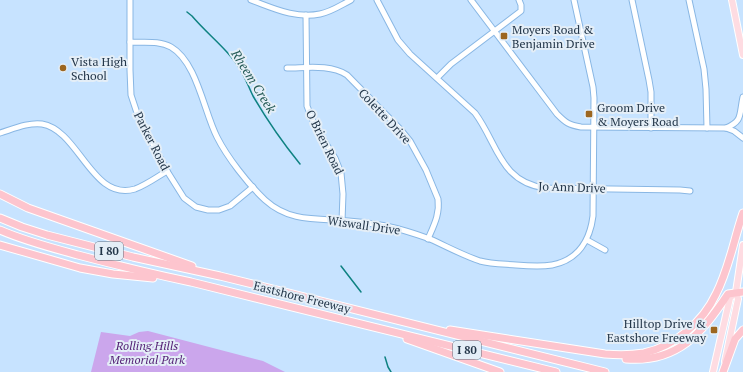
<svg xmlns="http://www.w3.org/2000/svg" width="743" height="372" viewBox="0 0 743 372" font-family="'PT Serif',serif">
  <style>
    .green { fill: #cba6ec }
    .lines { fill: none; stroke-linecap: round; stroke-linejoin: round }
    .stream { stroke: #0f8282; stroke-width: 1.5 }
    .minor-casing { stroke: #89b7e4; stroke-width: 7 }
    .major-casing { stroke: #fff; stroke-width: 8 }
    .highway-casing { stroke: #fff; stroke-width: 9 }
    .minor { stroke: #fff; stroke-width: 5 }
    .major { stroke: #fedce2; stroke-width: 6 }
    .highway { stroke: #fdc5ce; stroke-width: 7 }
    .poi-dot { fill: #9c6620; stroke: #e4eef7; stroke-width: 1.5 }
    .labels { text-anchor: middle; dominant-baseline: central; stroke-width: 4; stroke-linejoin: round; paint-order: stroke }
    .shield { fill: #e4eef7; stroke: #5d6d7d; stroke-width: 1 }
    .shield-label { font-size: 11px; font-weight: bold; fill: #233649 }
    .poi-label { font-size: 12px; fill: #233649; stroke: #e4eef7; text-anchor: start }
    .street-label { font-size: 12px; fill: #233649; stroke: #e4eef7 }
    .park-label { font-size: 12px; font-style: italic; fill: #521f74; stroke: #e4eef7 }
    .water-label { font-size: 13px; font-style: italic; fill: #265b57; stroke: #e4eef7 }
  </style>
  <rect width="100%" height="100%" fill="#c7e3ff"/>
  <polygon class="green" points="148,331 263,361 285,372 91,372 101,332 130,336 139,332"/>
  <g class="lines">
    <g class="stream">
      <path d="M187 12 192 16C208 35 229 50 241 71 246 79 249 88 253 96 267 120 283 143 300 164"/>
      <polyline points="341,266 361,292"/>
      <polyline points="385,357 388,367 391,372"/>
    </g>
    <defs>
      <g id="minor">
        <polyline points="130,0 130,70 131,95 138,116 167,171 184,198 196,207 208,210 219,210 230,206 253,187"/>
        <path d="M251 0C273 8 295 19 320 14 331 12 341 5 351 0"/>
        <path d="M377 0 398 40 410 54 475 113C498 144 500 182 545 188L680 190 690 191"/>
        <path d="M471 0 557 114C566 123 569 125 581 127L726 128 734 131 743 138"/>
        <polyline points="632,0 649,80 651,92 651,128"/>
        <polyline points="689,0 704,69 706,89 707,128"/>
        <polyline points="306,15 307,106 315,126 335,158 341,173 343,194 342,221"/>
        <path d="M130 42C143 43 159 40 171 47 197 62 204 112 217 137 227 157 248 184 265 200 286 219 308 219 335 220 352 221 370 223 386 226 401 229 416 234 430 239 446 246 462 255 480 261 491 264 504 264 516 265 527 266 541 267 552 265 578 260 590 240 593 216L594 98 593 87 574 0"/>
        <path d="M287 68C306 68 330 64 347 75L401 130 410 141 426 170 438 199C440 214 434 225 428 239"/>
        <polyline points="437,78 451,64 521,11 521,5 519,0"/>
        <path d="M726 128C743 121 739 115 743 97"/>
        <path d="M0 133C13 129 29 122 42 124 79 130 92 202 135 189 146 185 157 177 167 171"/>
        <polyline points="587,240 605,250"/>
      </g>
      <g id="major">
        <polyline points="732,0 743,55"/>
        <polyline points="725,361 738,299 736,292 743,245"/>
        <polyline points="713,372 730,298 736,292"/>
      </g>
      <g id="highway">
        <polyline points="0,194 28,208 192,266"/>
        <polyline points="0,218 22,227 47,235 133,257 220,276 605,372"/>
        <path d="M0 230C25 241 52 248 78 255 116 265 153 274 191 282L556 372"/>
        <polyline points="0,245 80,268 113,274 153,278"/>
        <path d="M450 330 605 354C618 355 631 355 644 353 675 346 703 322 716 294 729 269 734 239 743 213"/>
        <polyline points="407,339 500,372"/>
        <path d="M626 359C678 363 702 333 728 294L743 292"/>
        <polyline points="723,372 735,339 743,330"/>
      </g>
    </defs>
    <use href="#minor" class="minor-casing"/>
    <use href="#major" class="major-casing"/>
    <use href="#highway" class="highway-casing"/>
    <use href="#minor" class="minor"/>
    <use href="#major" class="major"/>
    <use href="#highway" class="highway"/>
  </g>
  <g class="poi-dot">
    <rect x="500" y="32" width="8" height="8" rx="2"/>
    <circle cx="63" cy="68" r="4"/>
    <rect x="585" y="110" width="8" height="8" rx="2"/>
    <rect x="710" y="326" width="8" height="8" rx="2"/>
  </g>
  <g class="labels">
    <g class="shield">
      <rect x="95" y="242" width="28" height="18" rx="3"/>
      <rect x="453" y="341" width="28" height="18" rx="3"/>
    </g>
    <g class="shield-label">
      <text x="109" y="251">I 80</text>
      <text x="467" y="350">I 80</text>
    </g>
    <g class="poi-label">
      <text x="512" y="29">Moyers Road &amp;<tspan x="512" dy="14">Benjamin Drive</tspan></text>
      <text x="71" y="61">Vista High<tspan x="71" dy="14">School</tspan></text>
      <text x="597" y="107">Groom Drive<tspan x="597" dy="14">&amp; Moyers Road</tspan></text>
      <text x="706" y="323" text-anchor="end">Hilltop Drive &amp;<tspan x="706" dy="14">Eastshore Freeway</tspan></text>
    </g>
    <g class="street-label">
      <text transform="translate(385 116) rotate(47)">Colette Drive</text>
      <text transform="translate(152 141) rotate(63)">Parker Road</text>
      <text transform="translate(325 142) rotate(64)">O Brien Road</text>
      <text transform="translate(572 187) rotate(2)">Jo Ann Drive</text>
      <text transform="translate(364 225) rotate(8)">Wiswall Drive</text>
      <text transform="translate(302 297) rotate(14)">Eastshore Freeway</text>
    </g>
    <g class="park-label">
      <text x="147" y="345">Rolling Hills<tspan x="147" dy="14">Memorial Park</tspan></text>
    </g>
    <g class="water-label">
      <text transform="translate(254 81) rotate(58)">Rheem Creek</text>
    </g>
  </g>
</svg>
